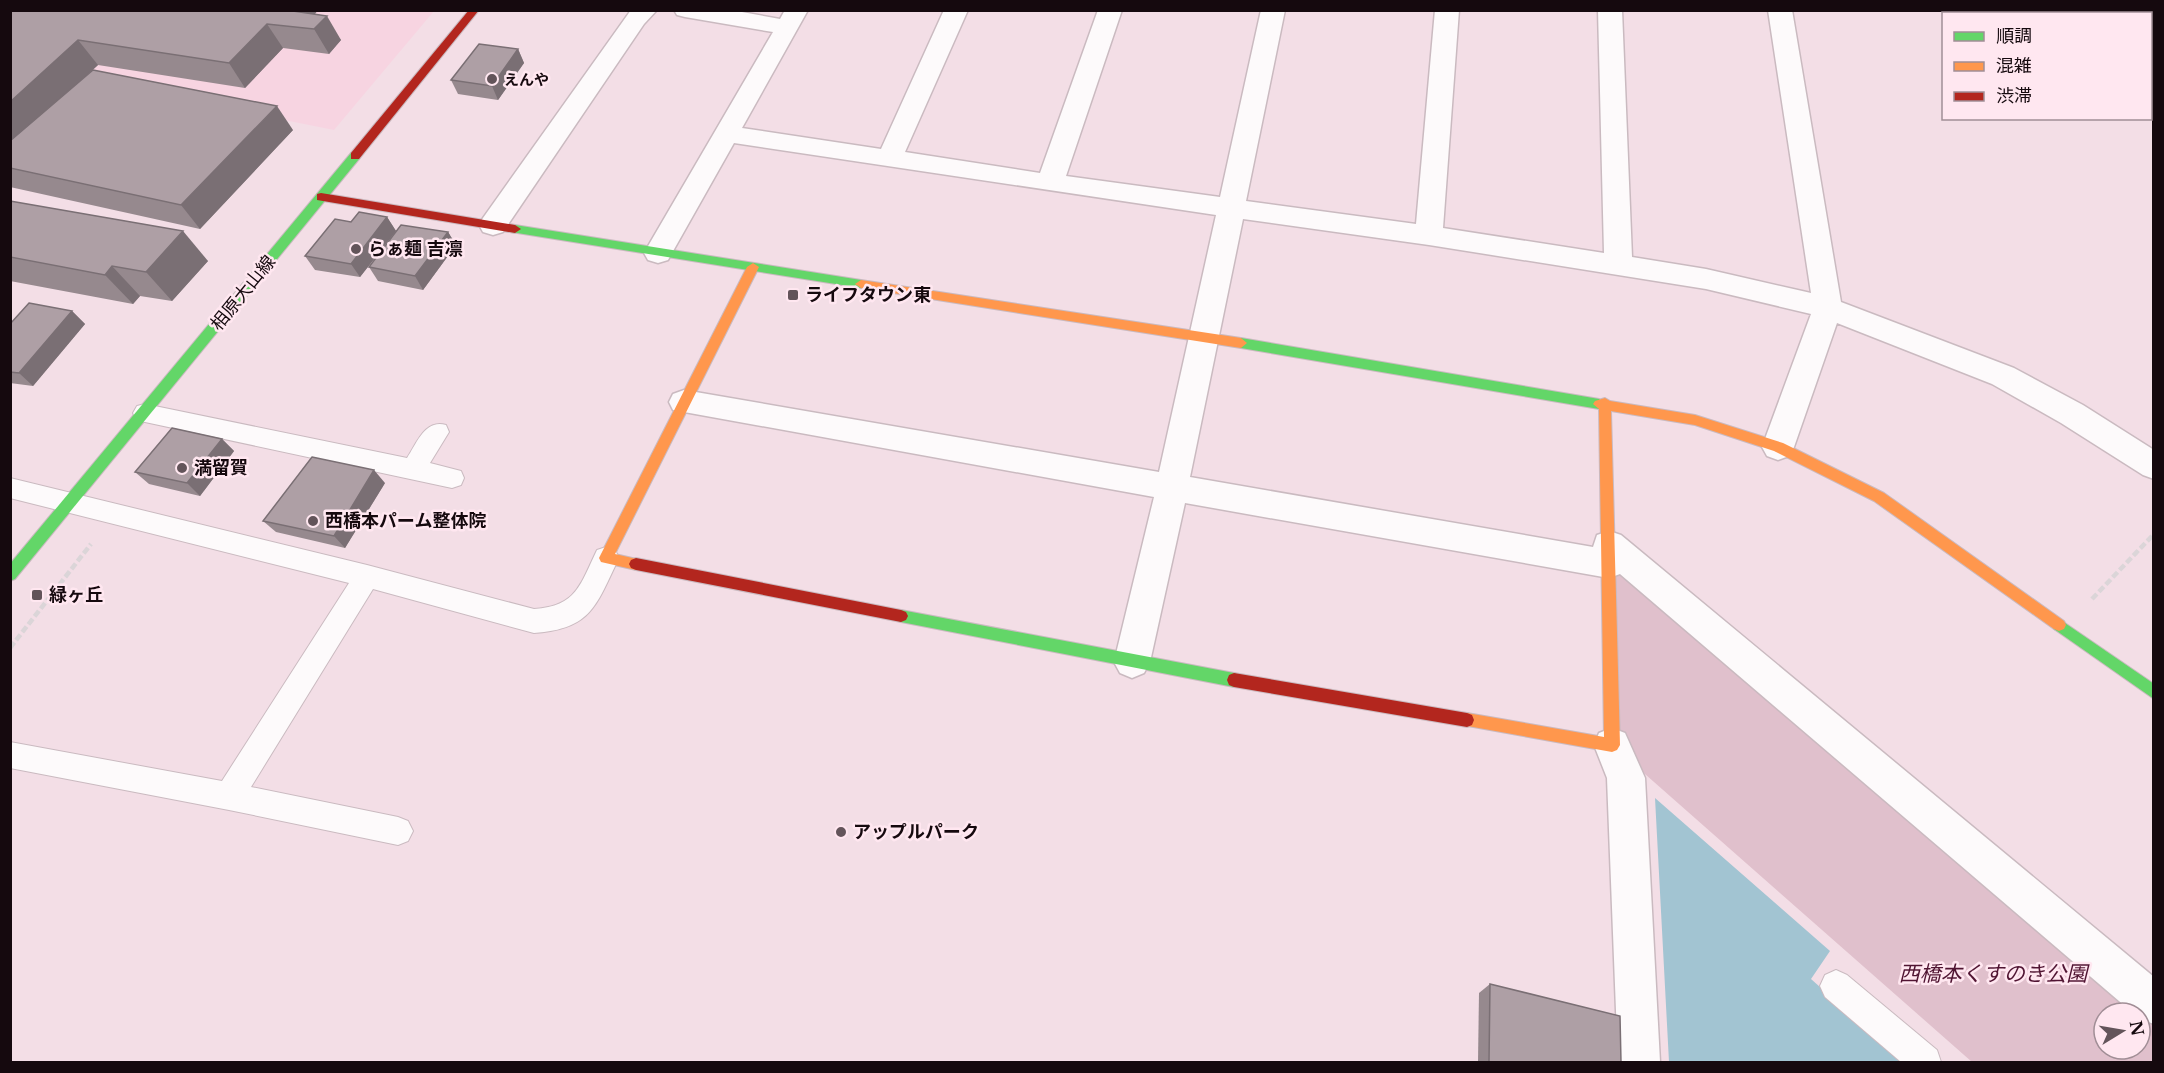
<svg xmlns="http://www.w3.org/2000/svg" width="2164" height="1073" viewBox="0 0 2164 1073" font-family="'Libre Baskerville','Noto Sans JP',serif">
  <style>
    .built { fill: #f7d4e1 }
    .green { fill: #e0c0cc; fill-rule: evenodd }
    .water { fill: #a2c4d2 }
    .lines { fill: none; stroke-linecap: round; stroke-linejoin: round }
    .lane-casing { stroke: #cabac0; stroke-width: 2 }
    .street-casing { stroke: #cabac0; stroke-width: 3 }
    .fast-casing { stroke: #cabac0; stroke-width: 2 }
    .slow-casing { stroke: #cabac0; stroke-width: 2 }
    .jam-casing { stroke: #cabac0; stroke-width: 2 }
    .path { stroke: #dbd5d8; stroke-width: 4.5; stroke-dasharray: 7 3; stroke-linecap: butt }
    .lane { fill: #fdfafb; fill-rule: evenodd }
    .street { fill: #fdfafb; fill-rule: evenodd }
    .fast { fill: #63d668; fill-rule: evenodd }
    .slow { fill: #ff974d; fill-rule: evenodd }
    .jam { fill: #b3261e; fill-rule: evenodd }
    .wall { fill: #96898e }
    .shaded-wall { fill: #7a6f74 }
    .building { fill: #ae9fa5; stroke: #7a6f74; stroke-width: 1.5 }
    .poi-dot { fill: #63545a; stroke: #ffe7f0; stroke-width: 2 }
    .labels { text-anchor: middle; dominant-baseline: central; stroke-width: 5; stroke-linejoin: round; paint-order: stroke }
    .far-poi-label { font-size: 15px; font-weight: bold; fill: #15090e; stroke: #ffe7f0; text-anchor: start }
    .poi-label { font-size: 18px; font-weight: bold; fill: #15090e; stroke: #ffe7f0; text-anchor: start }
    .street-label { font-size: 18px; fill: #15090e; stroke: #ffe7f0 }
    .near-park-label { font-size: 21px; font-style: italic; fill: #501432; stroke: #ffe7f0 }
  </style>
  <rect width="100%" height="100%" fill="#f3dee6"/>
  <polygon class="built" points="11,11 434,11 334,130 109,85 11,174"/>
  <path class="green" d="M1609 564 2153 1004V1062H1972L1612 745ZM2104 1013H2140V1049H2104Z"/>
  <polygon class="water" points="1655,798 1830,951 1811,979 1904,1062 1669,1062"/>
  <g class="lines">
    <defs>
      <g id="lane">
        <path d="M145 404 407 458C417 443 425 419 446 425L449 432 430 463 461 471 464 478 461 485 452 488 145 422 137 420 133 413 137 406Z"/>
        <path d="M10 478 367 565 534 609C577 606 580 585 597 550L606 547 615 550 619 558C596 605 592 629 534 633L373 589 251 787 398 817 408 821 413 831 408 841 398 845 229 810 10 768V742L222 781 349 583 10 498Z"/>
        <polygon points="1836,970 1847,975 1937,1050 1941,1062 1901,1062 1825,997 1820,986 1825,975"/>
      </g>
      <g id="street">
        <polygon points="631,10 657,10 644,24 503,232 493,235 483,232 479,225 483,218"/>
        <polygon points="674,10 731,10 780,19 785,10 808,10 742,128 881,149 944,10 968,10 905,152 1040,173 1098,10 1122,10 1066,176 1220,197 1261,10 1285,10 1246,201 1416,224 1435,10 1459,10 1443,228 1604,253 1598,10 1622,10 1632,257 1706,269 1811,293 1768,10 1792,10 1841,302 2014,368 2083,405 2154,450 2154,479 2143,475 2061,423 1992,384 1837,323 1794,447 1789,456 1778,460 1767,456 1762,447 1811,314 1706,289 1429,245 1243,219 1190,477 1593,547 1597,535 1609,531 1621,535 2154,977 2154,1024 2140,1019 2140,1013 2133,1013 1620,574 1609,578 1185,503 1150,662 1144,673 1132,678 1120,673 1114,662 1154,497 673,410 669,402 673,394 684,390 1159,472 1216,215 734,143 668,260 658,263 648,260 644,253 773,32 685,17 677,15"/>
        <polygon points="2129,10 2154,10 2154,19 2150,20 2150,14 2131,14"/>
        <polygon points="2150,64 2154,65 2154,98 2150,97"/>
        <polygon points="1612,728 1625,733 1645,778 1660,1062 1618,1062 1607,778 1594,745 1599,733"/>
      </g>
      <g id="fast">
        <polygon points="355,152 360,156 359,159 15,579 10,581 10,564 351,153"/>
        <polygon points="515,225 861,280 867,284 861,288 511,232 511,226"/>
        <polygon points="1241,338 1599,399 1605,404 1599,409 1241,348 1235,343"/>
        <polygon points="901,610 1234,673 1239,675 1241,680 1239,685 1234,687 901,622 896,620 894,616 896,612"/>
        <polygon points="2059,619 2154,684 2154,699 2054,629 2052,625 2054,621"/>
      </g>
      <g id="slow">
        <polygon points="753,263 759,267 615,554 641,560 643,564 641,568 636,570 601,562 599,558 601,554 747,267"/>
        <polygon points="861,280 1241,338 1247,343 1241,348 861,288 855,284"/>
        <polygon points="1605,398 1610,401 1695,415 1783,443 1884,493 2064,621 2066,625 2064,629 2059,631 2054,629 1874,501 1774,451 1695,425 1611,411 1620,745 1617,750 1612,752 1462,725 1460,720 1462,715 1467,713 1604,737 1599,409 1593,404 1595,401"/>
      </g>
      <g id="jam">
        <polygon points="469,10 479,10 359,159 351,159 351,153"/>
        <polygon points="321,193 515,225 521,229 515,233 317,200 317,194"/>
        <polygon points="636,558 901,610 906,612 908,616 906,620 901,622 636,570 631,568 629,564 631,560"/>
        <polygon points="1234,673 1467,713 1472,715 1474,720 1472,725 1467,727 1234,687 1229,685 1227,680 1229,675"/>
      </g>
    </defs>
    <use href="#lane" class="lane-casing"/>
    <use href="#street" class="street-casing"/>
    <use href="#fast" class="fast-casing"/>
    <use href="#slow" class="slow-casing"/>
    <use href="#jam" class="jam-casing"/>
    <g class="path">
      <polyline points="2092,599 2154,534"/>
      <polyline points="10,648 91,544"/>
    </g>
    <use href="#lane" class="lane"/>
    <use href="#street" class="street"/>
    <use href="#fast" class="fast"/>
    <use href="#slow" class="slow"/>
    <use href="#jam" class="jam"/>
  </g>
  <g class="wall">
    <polygon points="10,10 318,10 315,14 341,40 329,54 283,48 245,88 98,65 77,84 293,130 200,229 10,187"/>
    <polygon points="1984,10 2012,10 2010,14 2000,14"/>
    <rect x="2080" y="10" width="45" height="4"/>
    <polygon points="518,49 524,63 498,100 458,94 451,80"/>
    <polygon points="10,201 208,261 172,301 140,296 133,304 10,281"/>
    <polygon points="387,217 396,231 360,277 315,270 305,256 351,222"/>
    <polygon points="448,232 456,245 423,290 378,281 369,267"/>
    <polygon points="72,311 85,324 33,386 10,383 10,324"/>
    <polygon points="222,439 234,451 200,496 149,484 135,472"/>
    <polygon points="385,483 345,548 276,532 263,521"/>
    <polygon points="1490,984 1621,1062 1478,1062 1479,993"/>
  </g>
  <g class="shaded-wall">
    <polygon points="282,10 318,10 303,28"/>
    <polygon points="327,16 341,40 329,54 314,29"/>
    <polygon points="267,24 283,48 245,88 229,63"/>
    <polygon points="78,40 98,65 10,146 10,102"/>
    <polygon points="518,49 524,63 498,100 492,86"/>
    <polygon points="277,106 293,130 200,229 181,205"/>
    <polygon points="387,217 396,231 360,277 351,264"/>
    <polygon points="183,231 208,261 172,301 146,272"/>
    <polygon points="448,232 456,245 423,290 415,276"/>
    <polygon points="112,266 140,296 133,304 105,275"/>
    <polygon points="72,311 85,324 33,386 19,373"/>
    <polygon points="222,439 234,451 200,496 187,483"/>
    <polygon points="374,470 385,483 345,548 334,536"/>
  </g>
  <g class="building">
    <polygon points="10,10 286,10 327,16 314,29 267,24 229,63 78,40 10,102"/>
    <rect x="2086" y="10" width="39" height="4"/>
    <polygon points="479,44 518,49 492,86 451,80"/>
    <polygon points="93,70 277,106 181,205 10,168 10,141"/>
    <polygon points="10,201 183,231 146,272 112,266 105,275 10,257"/>
    <polygon points="359,212 387,217 351,264 305,256 335,219 351,222"/>
    <polygon points="401,225 448,232 415,276 369,267"/>
    <polygon points="29,303 72,311 19,373 10,372 10,324"/>
    <polygon points="172,428 222,439 187,483 135,472"/>
    <polygon points="312,457 374,470 334,536 263,521"/>
    <polygon points="1490,984 1620,1016 1621,1062 1489,1062"/>
  </g>
  <g class="poi-dot">
    <circle cx="492" cy="79" r="6"/>
    <circle cx="356" cy="249" r="6"/>
    <rect x="787" y="289" width="12" height="12" rx="3"/>
    <circle cx="182" cy="468" r="6"/>
    <circle cx="313" cy="521" r="6"/>
    <rect x="31" y="589" width="12" height="12" rx="3"/>
    <circle cx="841" cy="832" r="6"/>
  </g>
  <g class="labels">
    <g class="far-poi-label">
      <text x="504" y="79">えんや</text>
    </g>
    <g class="poi-label">
      <text x="368" y="249">らぁ麺 吉凛</text>
      <text x="805" y="295">ライフタウン東</text>
      <text x="194" y="468">満留賀</text>
      <text x="325" y="521">西橋本パーム整体院</text>
      <text x="49" y="595">緑ヶ丘</text>
      <text x="853" y="832">アップルパーク</text>
    </g>
    <g class="street-label">
      <text transform="translate(243 293) rotate(-51)">相原大山線</text>
    </g>
    <g class="near-park-label">
      <text x="1993" y="974">西橋本くすのき公園</text>
    </g>
  </g>
  <rect width="2164" height="1073" fill="none" stroke="#15090e" stroke-width="24"/>
  <rect x="1942" y="12" width="210" height="108" fill="#ffe7f0" stroke="#a18e96" stroke-width="1.5"/>
  <rect x="1954" y="32" width="30" height="9" fill="#63d668" stroke="#a18e96" stroke-width="1.5"/>
  <text x="1996" y="42" font-size="18" fill="#15090e">順調</text>
  <rect x="1954" y="62" width="30" height="9" fill="#ff974d" stroke="#a18e96" stroke-width="1.5"/>
  <text x="1996" y="72" font-size="18" fill="#15090e">混雑</text>
  <rect x="1954" y="92" width="30" height="9" fill="#b3261e" stroke="#a18e96" stroke-width="1.5"/>
  <text x="1996" y="102" font-size="18" fill="#15090e">渋滞</text>
  <g transform="translate(2122 1031) rotate(79)"><circle r="28" fill="#ffe7f0" stroke="#a18e96" stroke-width="1.5"/>
  <path d="M0-4.5L10 22L0 15L-10 22Z" fill="#63545a"/>
  <text y="-9" font-size="16" font-weight="bold" text-anchor="middle" fill="#15090e">N</text>
  </g>
</svg>
